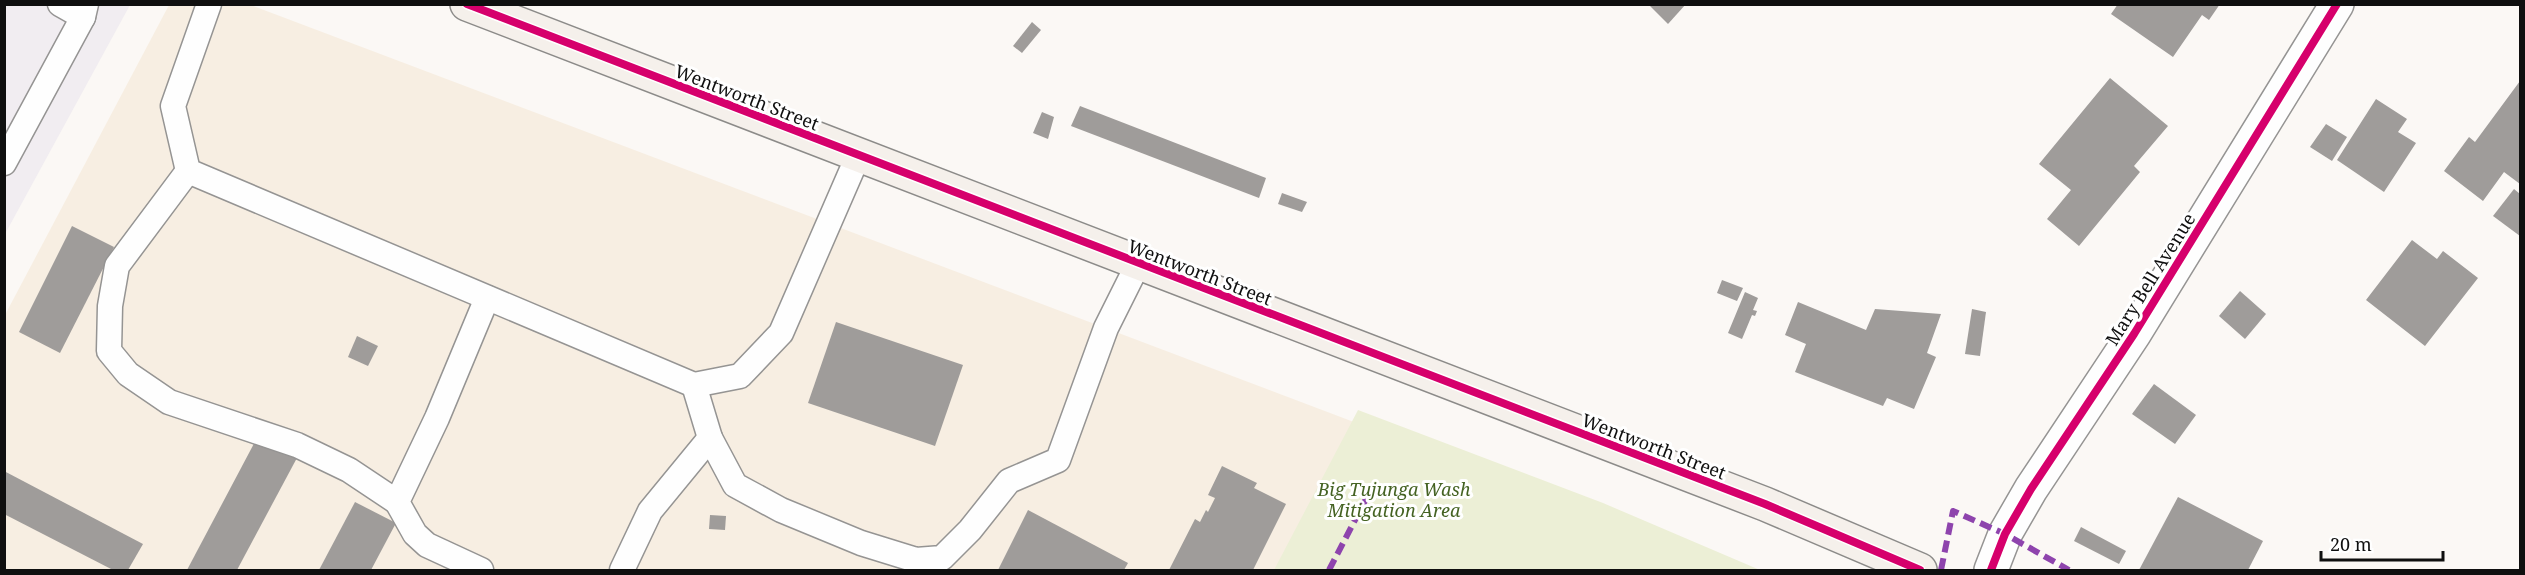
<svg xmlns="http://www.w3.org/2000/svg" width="2525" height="575" viewBox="0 0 2525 575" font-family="'Noto Serif',serif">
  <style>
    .industrial { fill: #f1edf1 }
    .farmland { fill: #f7eee2 }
    .green { fill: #ecefd6 }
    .building { fill: #9f9c9a }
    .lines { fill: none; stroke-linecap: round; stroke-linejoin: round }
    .service-casing { stroke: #959493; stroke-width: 27 }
    .minor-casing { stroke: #959493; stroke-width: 36 }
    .secondary-casing { stroke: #8c8b89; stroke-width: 36 }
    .service { stroke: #fefefe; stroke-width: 24 }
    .minor { stroke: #fefefe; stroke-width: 33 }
    .secondary { stroke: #f5f0eb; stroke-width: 33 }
    .quiet { stroke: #8e44ad; stroke-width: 6; stroke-dasharray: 12 6; stroke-linecap: butt }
    .cycleway-casing { stroke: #fff; stroke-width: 11 }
    .cycleway { stroke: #d6006c; stroke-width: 8 }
    .labels { text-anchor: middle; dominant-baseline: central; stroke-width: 6; stroke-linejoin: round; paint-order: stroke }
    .street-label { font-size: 18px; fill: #0f0f0f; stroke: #fff }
    .park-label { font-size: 18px; font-style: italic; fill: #456323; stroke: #fff }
  </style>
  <rect width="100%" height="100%" fill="#fbf8f5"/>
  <polygon class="industrial" points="5,5 130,5 5,234"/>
  <polygon class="farmland" points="169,5 251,5 1375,430 1296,570 5,570 5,315"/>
  <polygon class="green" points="1358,410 1603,503 1760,570 1274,570"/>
  <g class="building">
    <polygon points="1648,4 1686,4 1668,24"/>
    <polygon points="2118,4 2220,4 2209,20 2202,15 2173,57 2111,14"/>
    <polygon points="1032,22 1041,30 1022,53 1013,46"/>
    <polygon points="2110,78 2168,126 2134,166 2140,172 2079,246 2047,219 2071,190 2039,164"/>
    <polygon points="2520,81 2520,184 2504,172 2483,201 2444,171 2469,137 2475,142"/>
    <polygon points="2376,99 2407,119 2398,132 2416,143 2384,192 2337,160"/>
    <polygon points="1080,106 1266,178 1259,198 1071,126"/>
    <polygon points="1042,112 1054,117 1048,139 1033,133"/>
    <polygon points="2326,124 2347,137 2332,161 2310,147"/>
    <polygon points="2514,189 2520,194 2520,236 2493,216"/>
    <polygon points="1282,193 1307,202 1302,212 1278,204"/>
    <polygon points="72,226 114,247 60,353 19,332"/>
    <polygon points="2412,240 2437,259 2443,251 2478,278 2425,346 2366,300"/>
    <polygon points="1722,280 1743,288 1737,301 1717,293"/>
    <polygon points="2240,291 2266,314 2245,339 2219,316"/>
    <polygon points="1745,292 1758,298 1753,310 1757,311 1755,316 1752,315 1742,339 1728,333"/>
    <polygon points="1798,302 1866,330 1875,309 1941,314 1927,353 1936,357 1914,409 1887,398 1883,406 1795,372 1806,344 1785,335"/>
    <polygon points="1972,309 1986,312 1980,356 1965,354"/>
    <polygon points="836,322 963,365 935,446 808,403"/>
    <polygon points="357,336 378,346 368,366 348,357"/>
    <polygon points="2154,384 2196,415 2175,444 2132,414"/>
    <polygon points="258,436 298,456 237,570 187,570"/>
    <polygon points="1222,466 1257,483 1254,488 1286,504 1253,570 1169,570 1195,519 1200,522 1206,510 1208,512 1215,498 1208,495"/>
    <polygon points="4,471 143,544 128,570 113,570 4,514"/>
    <polygon points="2178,497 2263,541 2248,570 2139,570"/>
    <polygon points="355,502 396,523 371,570 319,570"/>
    <polygon points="1028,510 1128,563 1124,570 998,570"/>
    <polygon points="710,515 726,516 725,530 709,529"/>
    <polygon points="2081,527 2126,551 2119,564 2074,541"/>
  </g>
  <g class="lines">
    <defs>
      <g id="service">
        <polyline points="60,4 83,17"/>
        <polyline points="209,4 173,106 188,171 694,385 740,376 781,333 858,156"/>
        <polyline points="4,163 83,17 86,4"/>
        <polyline points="188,171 117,266 110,306 109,351 128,374 169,402 297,445 349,470 397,502"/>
        <polyline points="694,385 710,438 735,485 781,510 861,543 916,560 942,558 970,530 1009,481 1058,460 1106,328 1138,264"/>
        <polyline points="481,570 427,545 415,534 397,502 437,418 487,298"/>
        <polyline points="622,570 650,511 710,438"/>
      </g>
      <polyline id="minor" points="1991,570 2005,534 2031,489 2134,334 2337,4"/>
      <polyline id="secondary" points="467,4 1765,504 1920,570"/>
    </defs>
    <use href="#service" class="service-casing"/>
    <use href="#minor" class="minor-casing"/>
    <use href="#secondary" class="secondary-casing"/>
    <use href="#service" class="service"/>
    <use href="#minor" class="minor"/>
    <use href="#secondary" class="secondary"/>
    <g class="quiet">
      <polyline points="1329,570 1367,497"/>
      <polyline points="1941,570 1953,511 2005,534 2069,570"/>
    </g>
    <defs>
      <g id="cycleway">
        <polyline points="467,4 1765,504 1920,570"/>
        <polyline points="1991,570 2005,534 2031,489 2134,334 2337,4"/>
      </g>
    </defs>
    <use href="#cycleway" class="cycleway-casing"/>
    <use href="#cycleway" class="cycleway"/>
  </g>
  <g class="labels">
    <g class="street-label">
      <text transform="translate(747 97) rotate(21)">Wentworth Street</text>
      <text transform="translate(1200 272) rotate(21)">Wentworth Street</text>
      <text transform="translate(2150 279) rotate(-58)">Mary Bell Avenue</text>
      <text transform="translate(1654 446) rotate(21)">Wentworth Street</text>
    </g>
    <g class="park-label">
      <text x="1394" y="489">Big Tujunga Wash<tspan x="1394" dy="21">Mitigation Area</tspan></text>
    </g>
  </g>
  <rect width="2525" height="575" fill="none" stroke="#0f0f0f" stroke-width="12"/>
  <path d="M2321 551v9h122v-9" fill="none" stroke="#0f0f0f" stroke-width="3"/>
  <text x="2330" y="551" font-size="18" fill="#0f0f0f" stroke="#ffffff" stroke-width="4.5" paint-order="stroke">20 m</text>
</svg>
